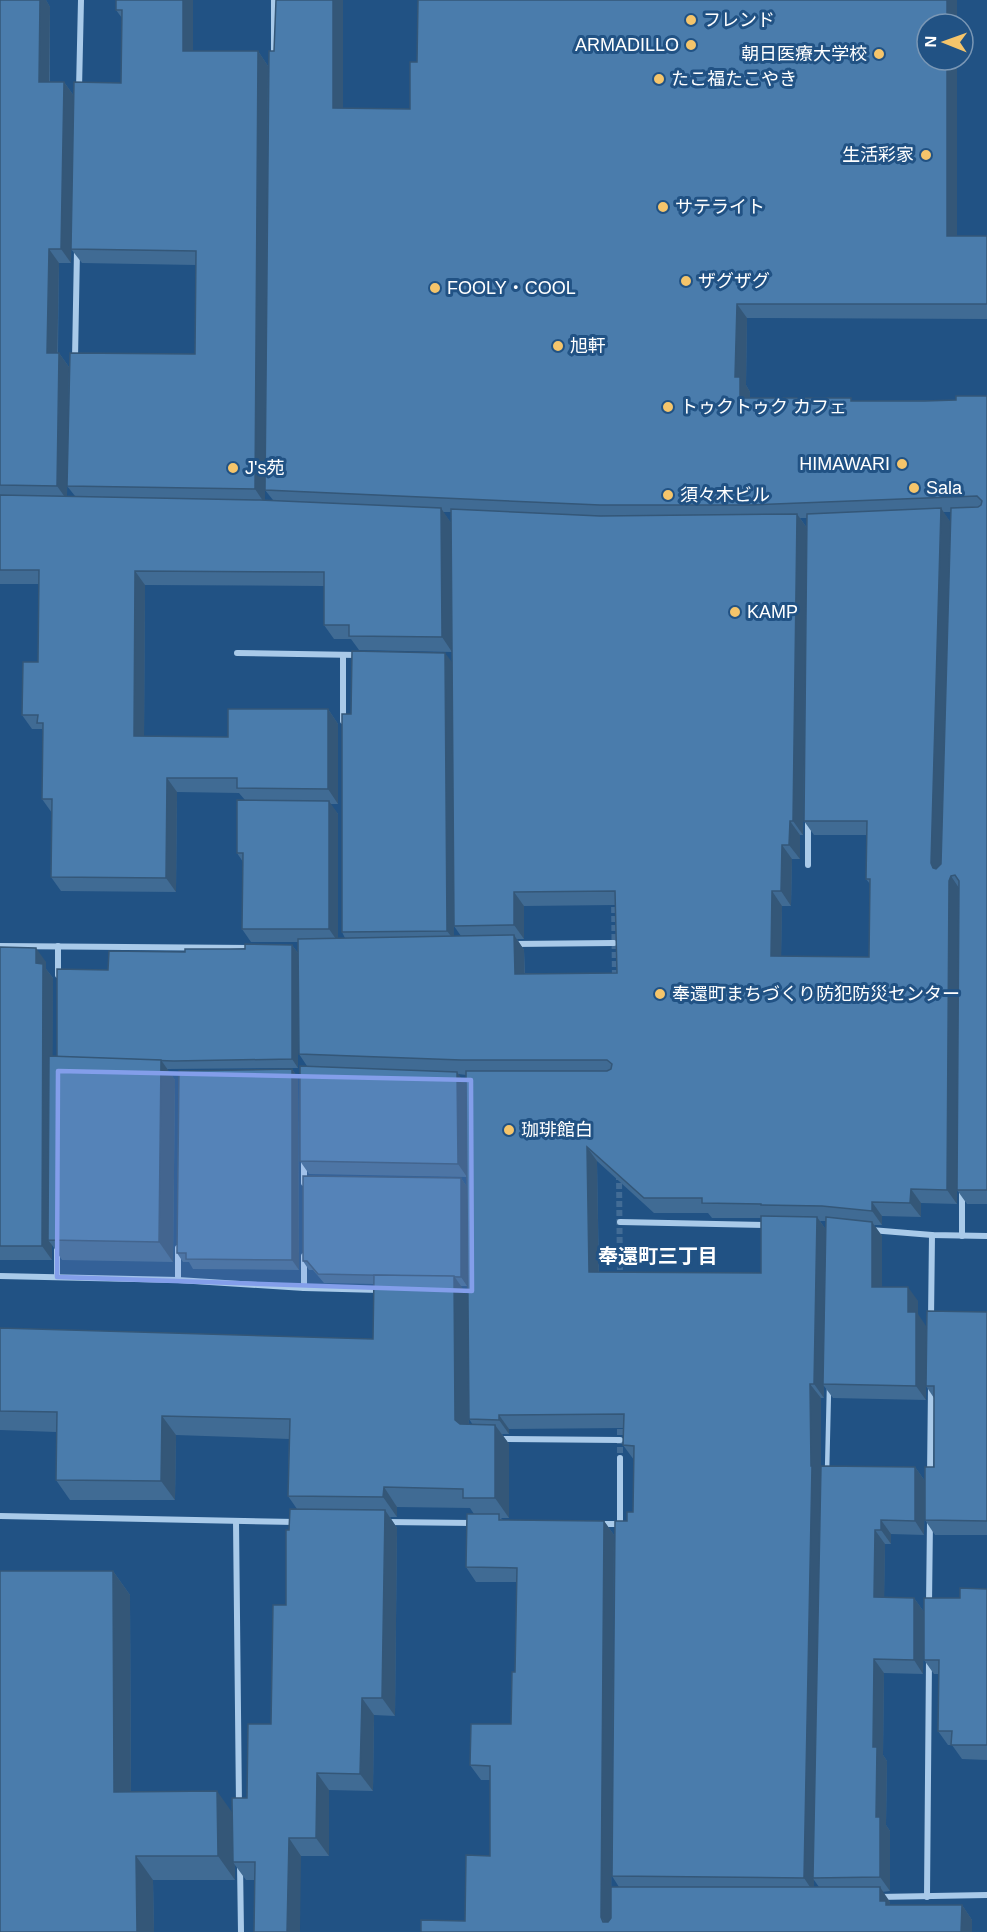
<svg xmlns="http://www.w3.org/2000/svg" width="987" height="1932" viewBox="0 0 987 1932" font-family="Arial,'Noto Sans JP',sans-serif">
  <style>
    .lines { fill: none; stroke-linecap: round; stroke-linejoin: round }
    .street-tunnel { stroke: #426c96; stroke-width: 6; stroke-dasharray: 6 3; stroke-linecap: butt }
    .lane { stroke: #a9cae9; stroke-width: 4.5 }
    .street { stroke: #a9cae9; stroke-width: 6 }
    .wall { fill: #406b94; fill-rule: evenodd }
    .shaded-wall { fill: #345778 }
    .building { fill: #4a7cac; stroke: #345778; stroke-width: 1.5 }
    .marked { fill: #839eea; fill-opacity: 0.2; stroke: #839eea; stroke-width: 4.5; stroke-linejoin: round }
    .poi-dot { fill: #f5c56b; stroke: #215284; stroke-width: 2 }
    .labels { text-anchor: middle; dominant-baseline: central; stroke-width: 6; stroke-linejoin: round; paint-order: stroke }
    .poi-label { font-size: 18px; fill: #fff; stroke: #215284; text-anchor: start }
    .neighbourhood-label { font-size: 20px; font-weight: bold; fill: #fff; stroke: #215284 }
  </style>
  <rect width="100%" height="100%" fill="#215284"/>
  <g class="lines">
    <g class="street-tunnel">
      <polyline points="614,898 615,981"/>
      <polyline points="619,1174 620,1278"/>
      <polyline points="620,1420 620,1458"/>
    </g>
    <polyline class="lane" points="827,1473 829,1388"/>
    <g class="street">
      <polyline points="274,59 274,0"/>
      <polyline points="79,89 81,0"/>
      <polyline points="75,359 77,250"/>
      <polyline points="237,653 357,655"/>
      <polyline points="343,655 343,721"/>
      <polyline points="808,865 808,820"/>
      <polyline points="514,944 614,943"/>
      <polyline points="0,946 251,948"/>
      <polyline points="58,946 58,975"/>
      <polyline points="304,1160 304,1183"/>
      <polyline points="620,1222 768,1225"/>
      <polyline points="871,1230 932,1235 987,1236"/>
      <polyline points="962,1236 962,1189"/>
      <polyline points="304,1256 304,1288"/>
      <polyline points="0,1276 178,1280 304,1288 380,1290"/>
      <polyline points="57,1277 57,1247"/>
      <polyline points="178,1280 178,1248"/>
      <polyline points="931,1319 932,1235"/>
      <polyline points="498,1439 620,1440"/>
      <polyline points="930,1475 931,1386"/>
      <polyline points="0,1516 295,1522"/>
      <polyline points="236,1521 239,1806"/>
      <polyline points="387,1522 472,1523"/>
      <polyline points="600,1524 620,1524"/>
      <polyline points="620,1526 620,1458"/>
      <polyline points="929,1604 930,1521"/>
      <polyline points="240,1864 241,1932"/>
      <polyline points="878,1897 987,1895"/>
      <polyline points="927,1897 929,1659"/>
    </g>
  </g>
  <g class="wall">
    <path d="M0 0H46L50 7V82H64L74 96 71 263H59L58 353H59L69 367 67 496H75L67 486 195 354 196 265 82 263 71 249 121 83 122 18 116 10V0H193V51H258L268 66 265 500H273L265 490 276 0H343V108L410 109 417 62 957 0V24H927V60H957V236H987V319L747 318 746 385 750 392V398L853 401 956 400 987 396V1204H967L957 1190 959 895 957 1204 921 1203V1217L882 1216V1225H874L882 1236V1287L918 1301V1314L926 1400 833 1398 824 1386V1398H821V1478L915 1467 925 1481 924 1535 891 1534V1544H885L884 1597 914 1598 924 1612 923 1674 884 1673 883 1755 887 1761 886 1825 890 1831V1891L882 1892 890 1902V1905H962L972 1920V1932H421L465 1921 490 1856V1780H481L470 1765 511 1724 515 1672 517 1582H476L466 1567 474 1514 470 1508 397 1507V1517H390L397 1528 395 1716 374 1715 373 1791 329 1790V1856H301L255 1880H246L235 1865V1880H153L154 1932H0L113 1571 130 1595 131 1792 233 1813 247 1798 271 1724 286 1605 289 1530 297 1509 288 1496 289 1439 176 1435 175 1500H70L56 1480V1432L0 1430V1328L373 1339 374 1284 324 1283 313 1270H309L303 1261 461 1178 467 1187V1286H460L468 1296 469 1425H473L469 1419 466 1075 458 1074 466 1085 467 1177 309 1174 300 1161 307 1066 299 1054 298 942H251L242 929 243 862 237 853 245 800 239 793 177 792 176 892 61 891 51 877 52 813 42 799 43 731 42 729H32L22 715 38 662 39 584H0ZM443 512H451L454 926 461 936H454L452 662 351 714 342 932 345 938H338V814L330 804H338V724L328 709 228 737H144L145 585 324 586V625L334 639H351L359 650 452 652 451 523ZM943 512H951V523ZM800 518H807L804 821 814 835H867L866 879 870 884 869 957 781 956 782 906H791L792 859H800V835H803L807 528ZM615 905 617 973H525L524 950 517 939H524V906ZM597 1161 654 1213H708L712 1218H761V1273L599 1272ZM820 1221H826V1230ZM624 1428 623 1445 634 1460 633 1512 627 1521 612 1876 619 1887 611 1918 614 1535 604 1521 503 1520 501 1518H509V1444L502 1434H509V1429ZM814 1880 819 1887H814Z"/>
    <polygon points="292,945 298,953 298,1068 167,1069 175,1080 173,1262 62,1260 52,1245 52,1260 0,1260 0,947 46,962 46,969 53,978 52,1057 57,1057 108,970 185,952"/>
    <polygon points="292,1069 298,1078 299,1270 193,1269 189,1262 183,1262 177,1253"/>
    <polygon points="987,1312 987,1535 935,1535 925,1520 934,1467 934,1398 926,1386"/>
    <polygon points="987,1589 987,1760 962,1759 952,1745 948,1745 938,1731 939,1674 934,1674 924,1660 960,1598"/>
  </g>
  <g class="shaded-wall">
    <polygon points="39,0 46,0 50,7 49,96 39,82"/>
    <polygon points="183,0 193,0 193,66 183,51"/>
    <polygon points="333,0 343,0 343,122 333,108"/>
    <rect x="947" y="0" width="10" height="24"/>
    <polygon points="258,51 268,66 265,504 255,489"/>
    <polygon points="947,60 957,60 957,250 947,236"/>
    <polygon points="64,82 74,96 71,263 61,249"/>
    <polygon points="49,249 59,263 57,367 47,353"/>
    <polygon points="737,304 747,318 746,385 750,392 750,412 740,398 735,377"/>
    <polygon points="59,353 69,367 67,500 57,486"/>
    <polygon points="441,508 451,523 452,652 442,637"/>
    <polygon points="941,508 951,523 941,878 933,868 931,863"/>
    <polygon points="797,514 807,528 803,835 793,821"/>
    <polygon points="135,571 145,585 144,751 134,736"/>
    <polygon points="445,653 452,662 454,940 447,931"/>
    <polygon points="328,709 338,724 338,804 328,789"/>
    <polygon points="167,778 177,792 176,892 166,878"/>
    <polygon points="329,801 338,814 338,942 329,929"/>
    <polygon points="790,821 800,835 800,859 789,845"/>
    <polygon points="782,845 792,859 791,906 781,891"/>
    <polygon points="951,876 961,891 959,895 957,1204 947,1190 949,881"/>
    <polygon points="772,891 782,906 781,970 771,956"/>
    <polygon points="514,892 524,906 524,939 514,925"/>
    <polygon points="514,935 524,950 525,988 515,974"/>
    <polygon points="292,945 298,953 298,1068 292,1059"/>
    <polygon points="36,948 46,962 46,969 53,978 52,1240 48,1240 52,1245 52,1260 42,1246"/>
    <polygon points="161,1060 175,1080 173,1262 159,1242"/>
    <polygon points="292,1069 298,1078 299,1270 292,1260"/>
    <polygon points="457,1072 466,1085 467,1177 458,1164"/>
    <polygon points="587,1147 597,1161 599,1287 589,1272"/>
    <polygon points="461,1178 467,1187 467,1286 461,1277"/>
    <polygon points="911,1189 921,1203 921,1217 910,1203"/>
    <polygon points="872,1202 882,1216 882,1225 872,1211"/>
    <polygon points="817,1217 827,1231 823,1384 824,1386 824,1398 814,1384"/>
    <polygon points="872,1222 882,1236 882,1301 872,1287"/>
    <polygon points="454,1276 468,1296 469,1440 455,1420"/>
    <polygon points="908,1287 918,1301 918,1314 926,1326 926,1400 916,1386 908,1312"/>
    <polygon points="810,1384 821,1398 821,1478 813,1878 814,1880 814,1893 804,1878 811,1466"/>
    <polygon points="499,1415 509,1429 509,1434 499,1420"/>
    <polygon points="162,1416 176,1435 175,1500 161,1481"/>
    <polygon points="495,1425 509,1444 509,1518 495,1498"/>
    <polygon points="915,1467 925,1481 924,1535 915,1521"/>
    <polygon points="384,1487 397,1507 397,1517 383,1497"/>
    <polygon points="385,1510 397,1528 395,1716 382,1698"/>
    <polygon points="881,1520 891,1534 891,1544 881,1530"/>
    <polygon points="604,1521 614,1535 611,1932 601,1917"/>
    <polygon points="875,1530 885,1544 884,1611 874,1597"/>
    <polygon points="113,1571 130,1595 131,1816 114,1792"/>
    <polygon points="914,1598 924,1612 923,1674 914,1660"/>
    <polygon points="874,1659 884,1673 883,1755 887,1761 886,1825 890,1831 890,1891 880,1877 876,1817 873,1747"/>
    <polygon points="362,1698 374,1715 373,1791 360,1774"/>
    <polygon points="317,1773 329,1790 329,1856 316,1838"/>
    <polygon points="217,1791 234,1815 233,1862 235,1865 235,1880 218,1856"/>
    <polygon points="289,1838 301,1856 300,1932 287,1932"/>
    <polygon points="136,1856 153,1880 154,1932 137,1932"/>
    <polygon points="880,1887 890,1902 890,1906 880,1901"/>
    <polygon points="962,1905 972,1920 972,1932 961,1932"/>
  </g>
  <g class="building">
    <polygon points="0,0 40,0 39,82 64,82 61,249 49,249 47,353 59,353 57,486 0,485"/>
    <polygon points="116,0 183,0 183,51 258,51 255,489 67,486 70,353 195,354 196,251 71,249 74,82 121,83 122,10 116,10"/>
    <polygon points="276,0 333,0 333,108 410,109 410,62 417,62 418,0 947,0 947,24 927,24 927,60 947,60 947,236 987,236 987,304 737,304 735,377 740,377 740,398 851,398 851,401 924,401 956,400 956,396 987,396 987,1190 957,1190 959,881 955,875 951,876 949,881 947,1190 911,1189 910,1203 872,1202 872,1211 822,1206 761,1205 761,1204 702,1203 702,1198 644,1198 587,1147 589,1272 761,1273 761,1216 817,1217 814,1384 810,1384 811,1466 812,1466 804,1878 612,1876 615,1521 627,1521 627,1512 633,1512 634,1446 623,1445 624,1414 499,1415 499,1420 469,1419 466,1071 607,1071 611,1069 612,1064 607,1060 461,1060 299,1054 298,939 514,935 515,974 617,973 615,891 514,892 514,925 454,926 451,509 600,516 797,514 793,821 790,821 789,845 782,845 781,891 772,891 771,956 869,957 870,879 866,879 867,821 804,821 807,514 941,508 931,863 933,868 936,869 941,864 951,508 978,507 981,505 982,501 977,496 750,505 600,505 265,490 269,51 274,51"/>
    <polygon points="0,495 260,500 441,508 442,637 349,636 349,625 324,625 324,572 135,571 134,736 228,737 228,709 328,709 328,789 237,788 237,778 167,778 166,878 51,877 52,799 42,799 43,723 37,723 38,715 22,715 23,662 38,662 39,570 0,570"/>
    <polygon points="352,651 445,653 447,931 342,932 342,714 351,714"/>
    <polygon points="237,800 329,801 329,929 242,929 243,853 237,853"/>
    <polygon points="245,944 292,945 292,1059 174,1061 57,1057 57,969 108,970 109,951 185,952 185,949 245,949"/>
    <polygon points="0,947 36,948 36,963 43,964 42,1246 0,1246"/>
    <polygon points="49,1056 161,1060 159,1242 48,1240"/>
    <polygon points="300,1066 457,1072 458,1164 300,1161"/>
    <polygon points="292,1069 292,1260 186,1259 186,1253 177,1253 179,1071"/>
    <polygon points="303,1176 461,1178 461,1277 318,1274 307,1261 303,1261"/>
    <polygon points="826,1217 872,1222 872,1287 908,1287 908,1312 916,1312 916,1386 823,1384"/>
    <polygon points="374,1275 454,1276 455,1420 460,1424 495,1425 495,1498 463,1498 463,1489 384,1487 383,1497 288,1496 290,1419 162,1416 161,1481 56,1480 57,1412 0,1411 0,1328 373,1339"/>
    <polygon points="927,1311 987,1312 987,1521 925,1520 925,1467 934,1467 934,1386 926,1386"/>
    <polygon points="821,1466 915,1467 915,1521 881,1520 881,1530 875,1530 874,1597 914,1598 914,1660 874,1659 873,1747 877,1747 876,1817 880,1817 880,1877 813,1878"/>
    <polygon points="290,1509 385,1510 382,1698 362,1698 360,1774 317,1773 316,1838 289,1838 287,1932 254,1932 255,1862 233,1862 232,1798 247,1798 248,1724 271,1724 273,1605 286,1605 286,1530 289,1530"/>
    <polygon points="467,1514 499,1514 499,1520 604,1521 601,1917 603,1922 608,1922 611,1918 611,1887 880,1887 880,1901 886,1901 886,1905 962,1905 961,1932 421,1932 421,1920 465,1921 466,1855 490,1856 490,1766 470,1765 471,1724 511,1724 512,1672 515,1672 517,1568 466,1567"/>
    <polygon points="0,1571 113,1571 114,1792 217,1791 218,1856 136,1856 137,1932 0,1932"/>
    <polygon points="960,1588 987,1589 987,1745 951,1745 952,1731 938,1731 939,1660 924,1660 924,1598 960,1598"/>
  </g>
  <path class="marked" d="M58 1071 471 1080 472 1291 57 1277Z"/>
  <g class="poi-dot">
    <circle cx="691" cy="20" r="6"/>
    <circle cx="691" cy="45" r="6"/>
    <circle cx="879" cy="54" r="6"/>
    <circle cx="659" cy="79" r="6"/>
    <circle cx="926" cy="155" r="6"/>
    <circle cx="663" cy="207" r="6"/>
    <circle cx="686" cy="281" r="6"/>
    <circle cx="435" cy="288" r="6"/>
    <circle cx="558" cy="346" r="6"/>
    <circle cx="668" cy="407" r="6"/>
    <circle cx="902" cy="464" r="6"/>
    <circle cx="233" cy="468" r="6"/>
    <circle cx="914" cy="488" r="6"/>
    <circle cx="668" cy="495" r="6"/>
    <circle cx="735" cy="612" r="6"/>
    <circle cx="660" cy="994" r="6"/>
    <circle cx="509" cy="1130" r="6"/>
  </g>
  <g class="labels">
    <g class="poi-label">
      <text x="703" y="20">フレンド</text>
      <text x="679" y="45" text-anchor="end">ARMADILLO</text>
      <text x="867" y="54" text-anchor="end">朝日医療大学校</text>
      <text x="671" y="79">たこ福たこやき</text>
      <text x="914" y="155" text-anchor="end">生活彩家</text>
      <text x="675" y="207">サテライト</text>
      <text x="698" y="281">ザグザグ</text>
      <text x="447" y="288">FOOLY・COOL</text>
      <text x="570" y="346">旭軒</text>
      <text x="680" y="407">トゥクトゥク カフェ</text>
      <text x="890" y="464" text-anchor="end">HIMAWARI</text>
      <text x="245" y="468">J's苑</text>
      <text x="926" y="488">Sala</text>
      <text x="680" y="495">須々木ビル</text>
      <text x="747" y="612">KAMP</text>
      <text x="672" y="994">奉還町まちづくり防犯防災センター</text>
      <text x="521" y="1130">珈琲館白</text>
    </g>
    <g class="neighbourhood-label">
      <text x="658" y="1256">奉還町三丁目</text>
    </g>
  </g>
  <g transform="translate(945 42) rotate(271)"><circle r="28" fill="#215284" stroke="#7a97b5" stroke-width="1.5"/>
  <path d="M0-4.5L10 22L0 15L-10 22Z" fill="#f5c56b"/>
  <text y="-9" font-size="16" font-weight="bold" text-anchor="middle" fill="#ffffff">N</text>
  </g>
</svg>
